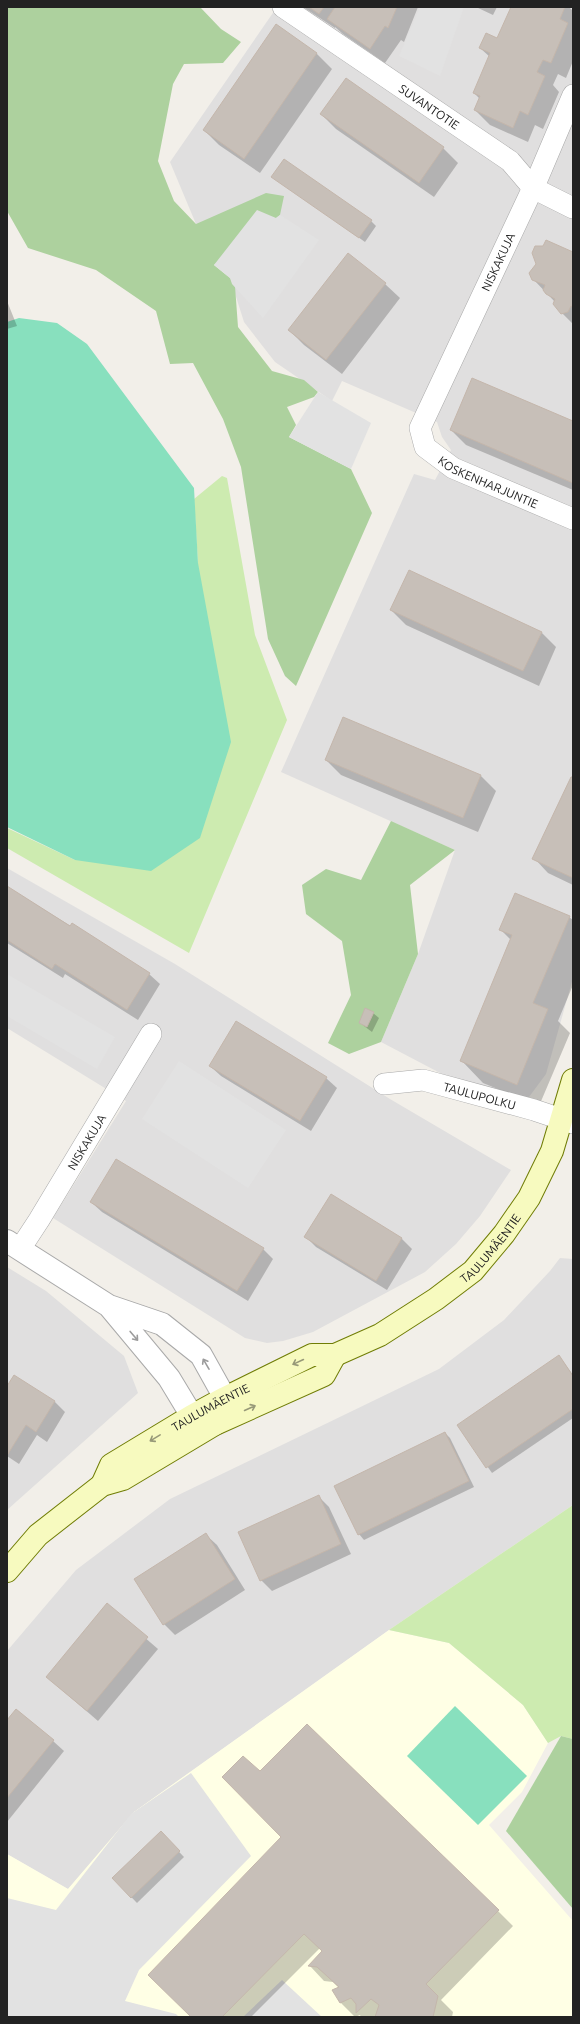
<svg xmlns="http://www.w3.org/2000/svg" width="580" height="2024" viewBox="0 0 580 2024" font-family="Ubuntu,sans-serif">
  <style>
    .residential { fill: #e0dfdf }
    .education { fill: #ffffe5 }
    .grass { fill: #cdebb0 }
    .forest { fill: #add19e }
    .pitch { fill: #88e0be }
    .parking { fill: #e2e2e2 }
    .shadow { fill: #0003 }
    .building { fill: #c7bfb8; stroke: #c4b6ab }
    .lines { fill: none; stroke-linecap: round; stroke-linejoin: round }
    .minor-casing { stroke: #a9a9a9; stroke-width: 22 }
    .tertiary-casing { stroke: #a9a9a9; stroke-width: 24 }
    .secondary-casing { stroke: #707d05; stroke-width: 24 }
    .minor { stroke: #fff; stroke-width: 21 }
    .tertiary { stroke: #fff; stroke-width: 22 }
    .secondary { stroke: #f7fabf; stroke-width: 22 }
    .oneway { stroke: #9c9c9c }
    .oneway2 { stroke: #979978 }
    .labels { text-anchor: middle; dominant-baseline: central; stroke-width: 3; stroke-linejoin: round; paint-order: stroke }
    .street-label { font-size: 12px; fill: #222; stroke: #fff }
  </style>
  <rect width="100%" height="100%" fill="#f2efe9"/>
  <g class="residential">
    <polygon points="277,7 573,7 573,978 546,1074 529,1097 516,1098 495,1094 442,1074 381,1042 418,954 455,850 281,772 414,474 435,480 451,450 442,437 437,422 342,381 332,401 275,362 244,322 232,284 196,224 170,162"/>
    <polygon points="7,868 175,964 390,1099 511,1170 480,1216 456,1244 425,1272 313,1332 283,1341 267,1343 245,1338 53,1218 126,1101 7,1028"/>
    <polygon points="560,1258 573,1259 573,1505 389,1630 134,1812 68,1889 7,1854 7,1651 76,1570 170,1499 439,1369 504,1320 550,1271"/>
    <polygon points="7,1267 46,1291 124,1356 138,1393 7,1510"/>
  </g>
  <polygon class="education" points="389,1630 449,1643 523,1705 548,1743 522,1792 489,1825 573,1921 573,2017 7,2017 7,1854 68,1889 134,1812"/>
  <g class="grass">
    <polygon points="222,476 227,478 255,635 287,720 189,953 7,848 7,828 75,860 198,563 194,499"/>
    <polygon points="573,1505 573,1739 561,1736 548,1743 523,1705 449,1643 389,1630"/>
  </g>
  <g class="forest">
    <polygon points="7,7 200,7 221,29 241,42 223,63 184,64 173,84 158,161 174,201 196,224 266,193 284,196 280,215 214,265 230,278 235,286 238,327 272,371 304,380 318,392 314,397 287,407 296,425 289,437 351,469 372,513 296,686 285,676 268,639 241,467 223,419 193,363 170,364 156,311 96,270 28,248 7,211"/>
    <polygon points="391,821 455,850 410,885 418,954 381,1042 349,1054 328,1043 351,995 342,941 306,914 302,885 326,869 361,880"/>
    <polygon points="561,1736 573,1739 573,1909 506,1831"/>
  </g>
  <g class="pitch">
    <polygon points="19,318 57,323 87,344 194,488 198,563 231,742 200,838 151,871 75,860 7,827 7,322"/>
    <polygon points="455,1706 527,1776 478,1825 407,1756"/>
  </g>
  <g class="parking">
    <polygon points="420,7 464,7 440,76 399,56"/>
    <polygon points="257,210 276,218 280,215 319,240 263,318 232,284 230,278 214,265"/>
    <polygon points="318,392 371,423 351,469 289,437"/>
    <polygon points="7,974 115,1037 97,1069 7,1016"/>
    <polygon points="179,1061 286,1130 248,1188 142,1119"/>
    <polygon points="191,1773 251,1856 139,1970 125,2001 176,2014 179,2017 7,2017 7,1898 56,1910 131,1814"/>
    <polygon points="282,1980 322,2017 243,2017"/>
  </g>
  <g class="shadow">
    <polygon points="303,7 418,7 404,42 401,40 385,63 343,34 335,27 335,28"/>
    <polygon points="476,7 497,7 493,15"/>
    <polygon points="512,7 569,7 573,11 573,61 566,78 558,74 553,85 559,92 543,129 535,125 528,142 490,125 475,110 480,99 474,93 490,57 480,48 497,39"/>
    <polygon points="276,26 317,54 332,69 260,173 219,145 204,130"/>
    <polygon points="321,114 443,148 458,163 434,197 336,129"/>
    <polygon points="273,177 371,221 376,226 365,242"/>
    <polygon points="573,253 573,324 562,313 555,302 533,279"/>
    <polygon points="385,284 400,298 342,374 304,345 289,330"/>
    <polygon points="7,301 17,326 7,329"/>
    <polygon points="573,423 573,490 466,445 451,430"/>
    <polygon points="391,610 541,632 556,647 539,686 406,625"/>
    <polygon points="326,760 481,776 496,791 478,832 341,775"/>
    <polygon points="573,778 573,885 548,873 534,858"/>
    <polygon points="7,887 149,974 160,984 138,1020 65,974 63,978 7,943"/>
    <polygon points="569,917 573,920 573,985 558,1021 570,1033 539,1106 483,1083 461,1060 511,940 501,930"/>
    <polygon points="373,1013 379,1018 372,1032 360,1023"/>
    <polygon points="210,1066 326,1078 337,1088 311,1131 221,1076"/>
    <polygon points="91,1202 263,1249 273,1259 248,1301 102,1212"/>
    <polygon points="306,1237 401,1238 412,1249 387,1290 316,1247"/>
    <polygon points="559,1356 573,1375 573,1418 492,1473 458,1425"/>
    <polygon points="14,1376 55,1402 65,1412 47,1442 37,1435 19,1464 7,1456 7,1388"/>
    <polygon points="445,1433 450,1438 474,1487 364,1540 359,1534"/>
    <polygon points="318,1496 329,1507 351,1554 272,1591 261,1580"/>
    <polygon points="206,1535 217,1545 245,1590 175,1635 164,1624 136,1580"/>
    <polygon points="107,1605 158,1649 98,1721 47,1677"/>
    <polygon points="7,1721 53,1741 64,1751 7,1822"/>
    <polygon points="260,1773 498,1911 513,1926 441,2000 453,2012 452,2017 361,2017 360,2015 355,2017 341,2003 339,1988 333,1982 324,1981 310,1966 323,1951 320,1948 251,2017 192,2017 283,1837"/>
    <polygon points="161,1833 184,1857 137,1903 113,1878"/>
  </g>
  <g class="building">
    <polygon points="309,7 324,7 319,14"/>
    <polygon points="335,7 397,7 388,28 385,26 370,49 327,19"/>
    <polygon points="511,7 565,7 560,19 568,23 551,63 543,60 537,72 545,76 528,115 520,111 513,128 474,110 480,96 473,93 490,53 479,48 486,33 497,38"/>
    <polygon points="276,24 317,53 244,159 203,130"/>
    <polygon points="346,78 444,147 419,183 320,114"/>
    <polygon points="284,159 372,220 359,238 271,177"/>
    <polygon points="546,240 573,252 573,307 571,306 568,312 561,314 553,304 555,299 546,294 543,290 545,285 532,280 529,273 536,264 532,253 535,246 543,246"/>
    <polygon points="348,253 386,283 326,360 288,330"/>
    <polygon points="472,378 573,421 573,483 450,430"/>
    <polygon points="409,570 542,632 523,671 390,610"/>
    <polygon points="343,717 481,775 463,818 325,760"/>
    <polygon points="571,777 573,777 573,878 532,859"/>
    <polygon points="7,886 70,926 72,923 150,973 127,1010 55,964 52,969 7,940"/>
    <polygon points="515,893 570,916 533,1003 548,1009 517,1085 460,1061 512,935 499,930"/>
    <polygon points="365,1008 374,1012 367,1027 359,1023"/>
    <polygon points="236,1021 327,1077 300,1121 209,1066"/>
    <polygon points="116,1159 264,1248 237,1291 90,1202"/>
    <polygon points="331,1194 402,1238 376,1281 304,1237"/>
    <polygon points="559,1355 573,1376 573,1409 486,1468 457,1425"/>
    <polygon points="14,1375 55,1401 36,1432 26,1425 8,1454 7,1386"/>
    <polygon points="445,1432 469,1481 358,1535 334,1486"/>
    <polygon points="319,1495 341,1544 260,1581 238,1532"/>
    <polygon points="206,1533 235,1579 163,1625 134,1579"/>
    <polygon points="107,1603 148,1637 87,1711 46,1677"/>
    <polygon points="16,1709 54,1740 7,1798 7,1720"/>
    <polygon points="307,1724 499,1910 426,1984 438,1996 433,2017 375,2017 379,2005 371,1999 356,2013 356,2004 351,1998 340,2003 332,1990 339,1987 317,1967 308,1966 322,1951 304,1934 222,2017 191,2017 148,1975 281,1837 222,1777 243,1756 260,1771"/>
    <polygon points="161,1831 180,1851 131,1898 112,1878"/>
  </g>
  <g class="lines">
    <defs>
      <g id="minor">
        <path id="s1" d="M283 7 510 161 533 188 573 208"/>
        <path id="s2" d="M573 95 539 175 420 428 425 447 453 468 573 519"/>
        <path id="s3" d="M384 1084 423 1080 534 1110 573 1123"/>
        <path id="s4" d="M20 1249 39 1220 151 1034"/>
      </g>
      <polyline id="tertiary" points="7,1241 109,1306 162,1324 201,1355 225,1398 215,1424 192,1416 169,1378 109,1306"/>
      <g id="secondary">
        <path id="s5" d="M102 1485 111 1465 192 1416 225 1398 312 1355H335L380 1335 436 1299 473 1271 504 1234 529 1198 552 1151 573 1080"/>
        <polyline points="7,1571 38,1535 102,1485 123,1479 215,1424 324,1375 335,1355"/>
      </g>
    </defs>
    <use href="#minor" class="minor-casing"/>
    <use href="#tertiary" class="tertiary-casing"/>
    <use href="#secondary" class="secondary-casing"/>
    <use href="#minor" class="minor"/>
    <use href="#tertiary" class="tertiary"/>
    <use href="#secondary" class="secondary"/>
  </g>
  <defs><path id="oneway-shaft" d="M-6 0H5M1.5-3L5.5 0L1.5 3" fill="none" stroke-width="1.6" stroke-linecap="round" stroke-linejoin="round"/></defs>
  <g class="oneway">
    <use href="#oneway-shaft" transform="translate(134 1336) rotate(50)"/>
    <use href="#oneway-shaft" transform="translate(206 1364) rotate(-120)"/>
  </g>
  <g class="oneway2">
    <use href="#oneway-shaft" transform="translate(298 1362) rotate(155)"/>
    <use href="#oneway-shaft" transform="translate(250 1408) rotate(-24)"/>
    <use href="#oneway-shaft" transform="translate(155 1438) rotate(149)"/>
  </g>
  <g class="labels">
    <g class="street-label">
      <text stroke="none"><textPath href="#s1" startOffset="177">SUVANTOTIE</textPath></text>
      <text transform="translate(498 262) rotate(-65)">NISKAKUJA</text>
      <text stroke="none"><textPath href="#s2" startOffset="459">KOSKENHARJUNTIE</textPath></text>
      <text stroke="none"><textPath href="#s3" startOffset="98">TAULUPOLKU</textPath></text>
      <text stroke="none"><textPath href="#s4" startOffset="126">NISKAKUJA</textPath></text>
      <text stroke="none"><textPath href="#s5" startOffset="465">TAULUMÄENTIE</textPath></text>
      <text stroke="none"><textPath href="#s5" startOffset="137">TAULUMÄENTIE</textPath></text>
    </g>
  </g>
  <rect width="580" height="2024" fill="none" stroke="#222222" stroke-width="16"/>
</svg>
